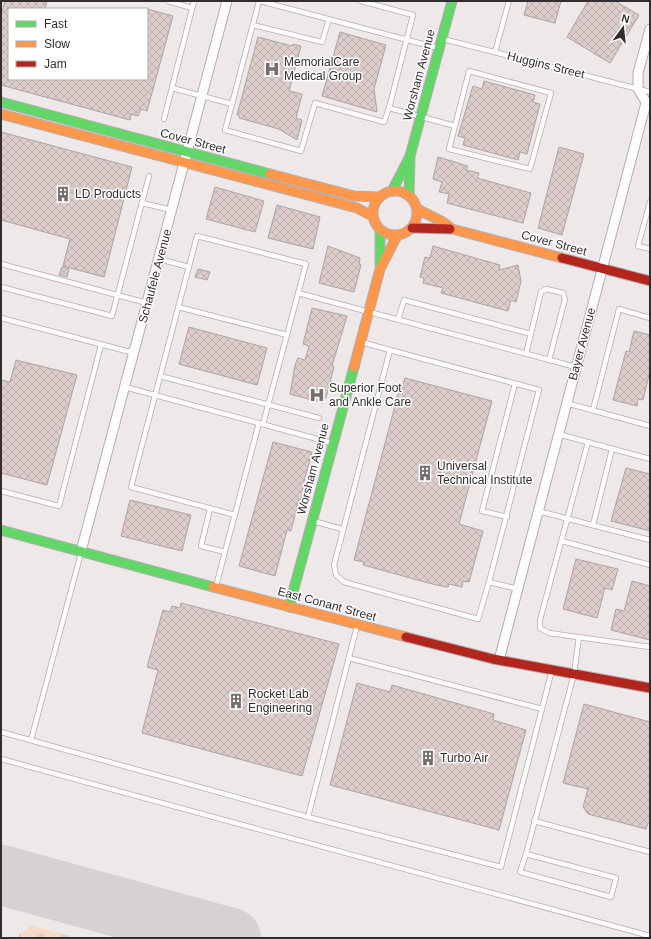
<svg xmlns="http://www.w3.org/2000/svg" width="651" height="939" viewBox="0 0 651 939" font-family="Helvetica,sans-serif">
  <style>
    .grass { fill: url(#grass-tufts) }
    .lines { fill: none; stroke-linecap: round; stroke-linejoin: round }
    .runway { stroke: #d6d2d2; stroke-width: 60 }
    .building { fill: url(#building-cross-hatch); stroke: #aaa4a4 }
    .lane-casing { stroke: #b4aeaf; stroke-width: 6 }
    .street-casing { stroke: #b4aeaf; stroke-width: 11 }
    .fast-casing { stroke: #b4aeaf; stroke-width: 11 }
    .slow-casing { stroke: #b4aeaf; stroke-width: 11 }
    .jam-casing { stroke: #b4aeaf; stroke-width: 11 }
    .lane { stroke: #fdfcfc; stroke-width: 4.5 }
    .street { stroke: #fdfcfc; stroke-width: 9 }
    .fast { stroke: #63d668; stroke-width: 9 }
    .slow { stroke: #ff974d; stroke-width: 9 }
    .jam { stroke: #b3261e; stroke-width: 9 }
    .labels { text-anchor: middle; dominant-baseline: central; stroke-width: 3; stroke-linejoin: round; paint-order: stroke }
    .poi-label { font-size: 12px; fill: #322d2e; stroke: #fff; text-anchor: start }
    .street-label { font-size: 12px; fill: #322d2e; stroke: #fff }
  </style>
  <defs>
    <pattern id="grass-tufts" width="24" height="20" patternUnits="userSpaceOnUse"><rect width="24" height="20" fill="#f6d9c6"/><path d="M3 7l-1-3M5 7V3M7 7l1-3M15 17l-1-3M17 17v-4M19 17l1-3" fill="none" stroke="#d3bbaa"/></pattern>
    <pattern id="building-cross-hatch" width="8" height="8" patternUnits="userSpaceOnUse"><rect width="8" height="8" fill="#dcccca"/><path d="M0 0l8 8M0 8l8-8" fill="none" stroke="#bdb0ae"/></pattern>
  </defs>
  <rect width="100%" height="100%" fill="#efe8e9"/>
  <polygon class="grass" points="32,926 77,938 18,938 19,934"/>
  <g class="lines">
    <polyline class="runway" points="1,875 231,938"/>
  </g>
  <g class="building">
    <polygon points="5,1 47,1 45,9 9,9 9,79 147,79 147,9 173,16 147,111 141,109 138,116 131,114 130,120 1,85 1,14"/>
    <polygon points="528,1 561,1 555,23 524,15"/>
    <polygon points="588,1 615,1 639,15 610,63 567,37"/>
    <polygon points="340,32 386,45 374,89 377,112 322,96"/>
    <polygon points="258,37 292,46 293,44 301,46 289,91 302,94 296,118 302,120 297,140 279,129 239,118 239,115 237,115"/>
    <polygon points="484,81 535,95 533,102 540,104 527,154 520,152 518,160 463,145 465,138 458,136 473,86 482,89"/>
    <polygon points="1,132 132,167 104,277 63,266 70,239 1,220"/>
    <polygon points="559,147 584,154 562,235 538,228"/>
    <polygon points="438,157 468,166 466,170 479,173 477,178 531,193 523,223 447,203 449,194 439,192 442,182 433,179"/>
    <polygon points="215,187 264,201 255,232 206,219"/>
    <polygon points="277,205 320,217 313,249 268,238"/>
    <polygon points="328,246 360,258 359,264 361,265 354,292 319,283"/>
    <polygon points="433,246 500,265 499,270 518,265 521,281 516,302 511,300 508,311 441,293 443,288 423,283 424,278 420,277 425,257 430,258"/>
    <polygon points="62,267 69,269 67,277 59,275"/>
    <polygon points="198,269 210,272 207,280 195,277"/>
    <polygon points="312,308 347,316 332,366 334,367 326,398 324,397 323,403 290,394 295,365 298,358 305,360 309,346 303,344"/>
    <polygon points="189,327 267,348 257,385 179,364"/>
    <polygon points="634,331 650,335 650,371 643,400 638,399 637,406 613,400 626,351 629,352"/>
    <polygon points="16,360 77,375 47,485 1,473 1,380 10,382"/>
    <polygon points="405,378 492,401 459,524 483,531 469,582 463,581 462,587 449,584 448,587 436,585 363,565 364,562 354,560 400,387 402,388"/>
    <polygon points="273,442 312,452 302,489 305,489 302,500 299,499 291,531 287,530 275,576 239,566"/>
    <polygon points="626,468 650,474 650,531 611,521"/>
    <polygon points="130,500 191,515 182,551 121,536"/>
    <polygon points="576,559 618,569 612,590 605,588 597,618 563,609"/>
    <polygon points="632,581 650,586 650,640 611,630 616,609 624,611"/>
    <polygon points="181,603 339,644 302,776 142,733 158,670 147,667 163,610 170,612 172,606 180,608"/>
    <polygon points="357,683 390,692 392,685 494,714 493,720 526,730 499,830 330,785"/>
    <polygon points="584,704 650,722 650,823 648,823 646,829 588,814 583,807 588,789 563,783"/>
  </g>
  <g class="lines">
    <defs>
      <g id="lane">
        <polyline points="168,1 192,8"/>
        <polyline points="260,1 438,48"/>
        <polyline points="361,1 413,15 389,108"/>
        <polyline points="253,25 322,42 329,19"/>
        <polyline points="443,39 650,92"/>
        <polyline points="495,52 509,1"/>
        <polyline points="172,88 232,104 225,130 301,151 315,103 384,122 389,108 455,126 449,149 530,169 551,93 469,71 455,126"/>
        <polyline points="232,104 259,1"/>
        <polyline points="164,119 194,1"/>
        <polyline points="650,202 638,246 650,249"/>
        <polyline points="142,203 172,210"/>
        <polyline points="159,259 189,267"/>
        <polyline points="1,264 147,303"/>
        <polyline points="1,287 112,316 149,176"/>
        <polyline points="298,293 576,367"/>
        <polyline points="178,307 287,335"/>
        <polyline points="1,318 134,353"/>
        <polyline points="398,320 404,300 531,334"/>
        <polyline points="361,342 390,350"/>
        <polyline points="526,354 541,292 546,289 563,293 565,299 549,360"/>
        <polyline points="160,376 319,418"/>
        <polyline points="125,387 332,443"/>
        <polyline points="566,403 650,426"/>
        <polyline points="593,410 619,309 650,318"/>
        <polyline points="558,434 650,459"/>
        <polyline points="588,442 540,620 540,628 549,633 650,647"/>
        <polyline points="1,491 59,506 101,345"/>
        <polyline points="210,509 201,546 225,552"/>
        <polyline points="538,511 650,540"/>
        <polyline points="235,515 131,487 197,236 306,264 263,424"/>
        <polyline points="507,517 482,511 515,384"/>
        <polyline points="313,521 342,529"/>
        <polyline points="593,525 612,449"/>
        <polyline points="562,541 650,565"/>
        <polyline points="489,582 539,390 390,350 334,565 336,575 344,582 478,619 489,582 518,589"/>
        <polyline points="216,586 259,423"/>
        <polyline points="349,658 542,709"/>
        <polyline points="1,732 308,817 357,626"/>
        <polyline points="31,740 81,553"/>
        <polyline points="1,759 650,936"/>
        <polyline points="308,817 501,867 552,670"/>
        <polyline points="534,821 650,852"/>
        <polyline points="526,854 520,872 611,897 616,878 526,854 574,674 579,637"/>
      </g>
      <g id="street">
        <polyline points="81,551 227,1"/>
        <polyline points="499,660 645,107 646,102 638,89 638,73 650,29"/>
      </g>
      <g id="fast">
        <polyline points="1,102 270,174"/>
        <polyline points="392,191 410,156 452,1"/>
        <polyline points="409,196 410,158"/>
        <polyline points="380,231 380,265"/>
        <polyline points="1,530 213,587"/>
        <polyline points="289,607 354,367"/>
      </g>
      <g id="slow">
        <polyline points="1,114 357,208 372,216"/>
        <polyline points="270,174 354,196 379,197"/>
        <circle cx="395" cy="213" r="22"/>
        <polyline points="417,209 443,222 452,229 562,258"/>
        <polyline points="354,367 380,269 397,236"/>
        <polyline points="213,587 406,637"/>
      </g>
      <g id="jam">
        <polyline points="412,228 450,229"/>
        <polyline points="562,258 650,281"/>
        <polyline points="406,637 493,659 650,688"/>
      </g>
    </defs>
    <use href="#lane" class="lane-casing"/>
    <use href="#street" class="street-casing"/>
    <use href="#fast" class="fast-casing"/>
    <use href="#slow" class="slow-casing"/>
    <use href="#jam" class="jam-casing"/>
    <use href="#lane" class="lane"/>
    <use href="#street" class="street"/>
    <use href="#fast" class="fast"/>
    <use href="#slow" class="slow"/>
    <use href="#jam" class="jam"/>
  </g>
  <defs>
    <symbol id="hospital-bare" viewBox="-9 -9 18 18"><path d="M-5-5h3v3.5h4V-5h3V5h-3V1.5h-4V5h-3Z" fill="#746e6f" stroke="#fff" stroke-width="2.5" paint-order="stroke"/></symbol>
    <symbol id="building-bare" viewBox="-9 -9 18 18"><path d="M-4-6H4V6H1V3H-1V6H-4ZM-2.5-4.3h1.7v1.8h-1.7ZM.8-4.3h1.7v1.8H.8ZM-2.5-1h1.7V.8h-1.7ZM.8-1h1.7V.8H.8Z" fill="#746e6f" stroke="#fff" stroke-width="2.5" paint-order="stroke"/></symbol>
  </defs>
  <g fill-rule="evenodd">
    <use href="#hospital-bare" x="261" y="58" width="22" height="22"/>
    <use href="#building-bare" x="52" y="183" width="22" height="22"/>
    <use href="#hospital-bare" x="306" y="384" width="22" height="22"/>
    <use href="#building-bare" x="414" y="462" width="22" height="22"/>
    <use href="#building-bare" x="225" y="690" width="22" height="22"/>
    <use href="#building-bare" x="417" y="747" width="22" height="22"/>
  </g>
  <g class="labels">
    <g class="poi-label">
      <text x="284" y="62">MemorialCare<tspan x="284" dy="14">Medical Group</tspan></text>
      <text x="75" y="194">LD Products</text>
      <text x="329" y="388">Superior Foot<tspan x="329" dy="14">and Ankle Care</tspan></text>
      <text x="437" y="466">Universal<tspan x="437" dy="14">Technical Institute</tspan></text>
      <text x="248" y="694">Rocket Lab<tspan x="248" dy="14">Engineering</tspan></text>
      <text x="440" y="758">Turbo Air</text>
    </g>
    <g class="street-label">
      <text transform="translate(546 65) rotate(14)">Huggins Street</text>
      <text transform="translate(419 75) rotate(-75)">Worsham Avenue</text>
      <text transform="translate(193 141) rotate(15)">Cover Street</text>
      <text transform="translate(554 243) rotate(15)">Cover Street</text>
      <text transform="translate(155 276) rotate(-75)">Schaufele Avenue</text>
      <text transform="translate(582 344) rotate(-75)">Bayer Avenue</text>
      <text transform="translate(313 469) rotate(-75)">Worsham Avenue</text>
      <text transform="translate(327 604) rotate(15)">East Conant Street</text>
    </g>
  </g>
  <rect width="651" height="939" fill="none" stroke="#322d2e" stroke-width="4"/>
  <rect x="8" y="8" width="140" height="72" fill="#ffffff" stroke="#adabab"/>
  <rect x="16" y="21" width="20" height="6" fill="#63d668" stroke="#adabab"/>
  <text x="44" y="28" font-size="12" fill="#322d2e">Fast</text>
  <rect x="16" y="41" width="20" height="6" fill="#ff974d" stroke="#adabab"/>
  <text x="44" y="48" font-size="12" fill="#322d2e">Slow</text>
  <rect x="16" y="61" width="20" height="6" fill="#b3261e" stroke="#adabab"/>
  <text x="44" y="68" font-size="12" fill="#322d2e">Jam</text>
  <g transform="translate(623 28) rotate(15)" stroke="#ffffff" stroke-width="3" paint-order="stroke">
  <path d="M0-3L7 15L0 10L-7 15Z" fill="#322d2e"/>
  <text y="-6" font-size="11" font-weight="bold" text-anchor="middle" fill="#322d2e">N</text>
  </g>
</svg>
